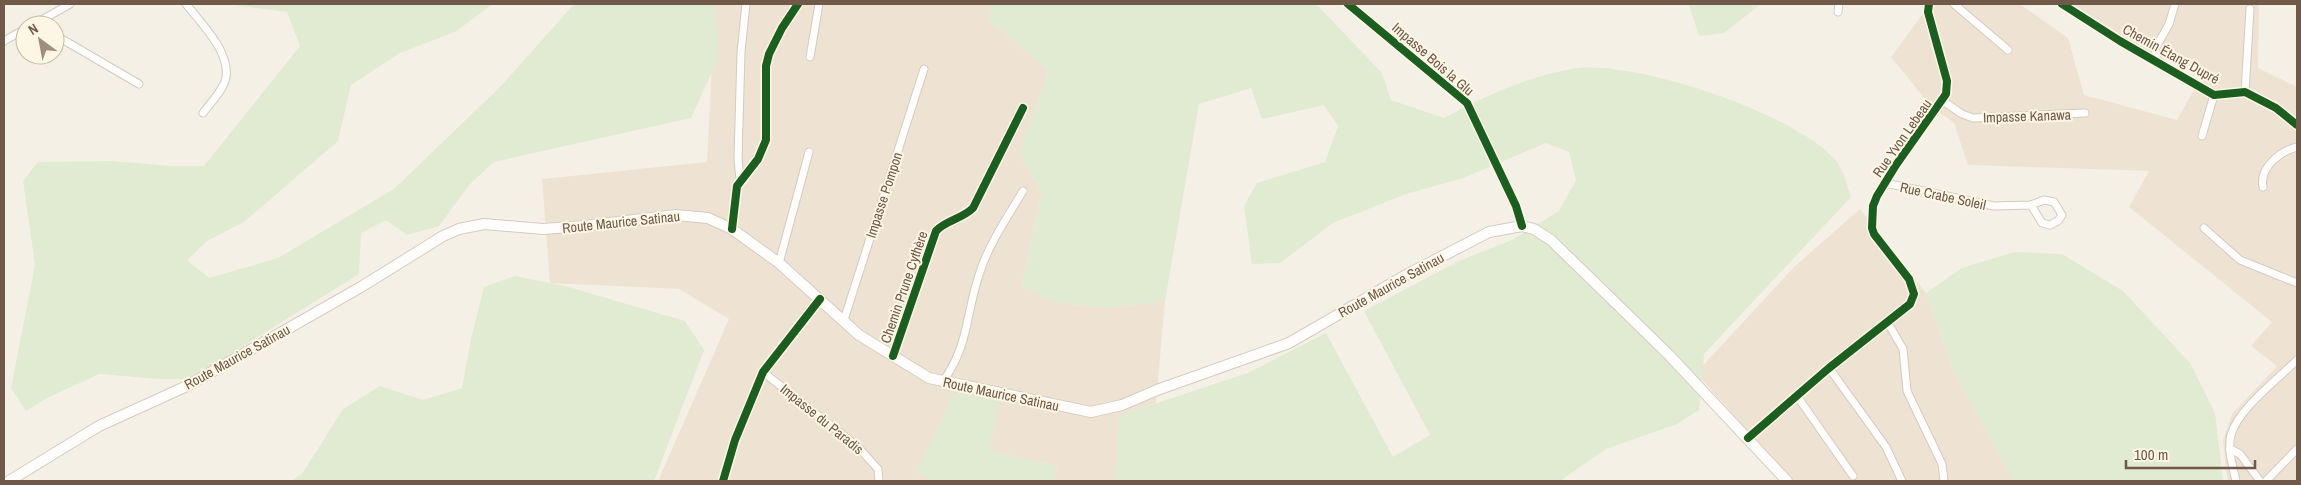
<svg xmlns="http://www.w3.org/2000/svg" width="2301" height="485" viewBox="0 0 2301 485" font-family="'Archivo Narrow',sans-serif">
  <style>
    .residential { fill: #eee3d3 }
    .green { fill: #e0ebd1 }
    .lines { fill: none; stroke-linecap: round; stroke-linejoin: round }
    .street-casing { stroke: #d3cbc2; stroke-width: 9 }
    .secondary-casing { stroke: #d5ccc3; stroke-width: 12 }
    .street { stroke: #fefdfb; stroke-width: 7 }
    .secondary { stroke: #fefdfb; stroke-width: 10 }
    .cycleway-casing { stroke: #fef6e5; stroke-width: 11 }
    .cycleway { stroke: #1b5e20; stroke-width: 8 }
    .labels { text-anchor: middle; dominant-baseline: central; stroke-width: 4; stroke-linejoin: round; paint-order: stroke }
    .street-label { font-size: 14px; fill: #705949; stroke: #fef6e5 }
  </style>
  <rect width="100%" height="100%" fill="#f5f0e6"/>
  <g class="residential">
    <polygon points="715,4 991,4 989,19 1049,71 1019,153 1042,193 1022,285 1052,301 1103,308 1165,301 1156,403 1119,416 1116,481 1054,481 1057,466 988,451 917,471 932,481 658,481 729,319 679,289 550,283 542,179 707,162"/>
    <polygon points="1930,4 2020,4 2068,38 2084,95 2177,120 2205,70 2166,60 2143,49 2067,4 2259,4 2258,68 2297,87 2297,481 2228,481 2226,469 2223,440 2232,414 2277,366 2251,346 2272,322 2129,207 2149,171 1968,165 1954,123 1930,105 1891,57"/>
    <polygon points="1860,209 1926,293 1955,375 2012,477 2012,481 1793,481 1696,373 1794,267"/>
  </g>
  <g class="green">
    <polygon points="225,4 493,4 455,32 400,53 351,85 338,141 244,222 207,241 187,260 209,278 278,258 394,189 502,85 574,4 715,4 719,57 691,118 494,162 470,184 439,226 407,235 386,220 361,233 359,274 190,379 158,379 99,374 47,398 26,411 11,388 35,265 23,181 38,162 112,161 171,166 204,166 300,46 287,12"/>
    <path d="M991 4H1316L1382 73 1391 100 1444 118C1482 97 1527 77 1571 69 1631 58 1799 114 1837 162 1844 171 1847 186 1851 197L1704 354 1699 410 1677 424 1606 449 1560 481H1116L1118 416 1248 373 1326 333 1393 457 1430 435 1364 311 1459 261 1512 240 1559 211 1576 180 1569 152 1546 143 1463 178 1406 194 1333 223 1280 263 1252 264 1244 206 1257 183 1325 162 1338 126 1324 105 1262 119 1251 88 1199 104 1165 301 1103 308 1052 301 1022 285 1042 193 1019 153 1049 71 989 19Z"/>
    <polygon points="1689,4 1761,4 1724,33 1699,36"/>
    <polygon points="2014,252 2062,254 2123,291 2191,364 2215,413 2223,481 2011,481 2012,477 1955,375 1926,293 1962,268"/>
    <polygon points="515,276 565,286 685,321 704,350 654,481 291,481 302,474 343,409 380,386 423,400 462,388 471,339 484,287"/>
    <polygon points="954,393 1001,400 989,451 1057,466 1054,481 932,481 917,471"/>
  </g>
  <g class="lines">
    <defs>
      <g id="street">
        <path d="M186 4C200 22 230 51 226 77 224 90 210 103 203 113"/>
        <polyline points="1348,4 1467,103 1516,206 1522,226"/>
        <polyline points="1954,4 2008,50"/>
        <polyline points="2062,4 2120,41 2214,95 2245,92 2276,108 2297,125"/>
        <polyline points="1838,12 1839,4"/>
        <polyline points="33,25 70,4"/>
        <polyline points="55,35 139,84"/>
        <polyline points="4,41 25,29"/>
        <polyline points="810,57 819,4"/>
        <polyline points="2161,65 2156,57 2155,49 2169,24 2175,4"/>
        <polyline points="2245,92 2250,9"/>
        <polyline points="1943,101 1962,114 1973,118 2085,113"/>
        <polyline points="2202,136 2214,95"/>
        <polyline points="740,180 738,159 741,52 746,4"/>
        <polyline points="1885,183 1994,206 2031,205 2044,200 2054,202 2062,215 2058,221 2050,225 2042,223 2031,205"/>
        <path d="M2263 187C2259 168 2280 151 2297 147"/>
        <polyline points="2204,228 2240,260 2297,283"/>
        <polyline points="732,229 737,186 758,159 766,140 766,66 769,54 782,28 798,4"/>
        <polyline points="779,263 809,152"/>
        <polyline points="844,320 924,69"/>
        <polyline points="1888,323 1903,349 1907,391 1942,464 1944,481"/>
        <path d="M893 356 936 231C946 220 962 219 973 208L1023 108"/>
        <polyline points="1829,368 1886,447 1902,481"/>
        <polyline points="763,372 858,447 878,469 879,481"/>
        <path d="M942 383C970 343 965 317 979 275 988 245 1007 218 1023 191"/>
        <polyline points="1797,396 1853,476"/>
        <polyline points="1748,438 1829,368 1910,304 1914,294 1909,279 1874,234 1872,228 1873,206 1877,196 1896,165 1946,94 1947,81 1928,12 1929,4"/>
        <polyline points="2230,449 2240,454 2260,481"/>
        <polyline points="723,481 735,440 763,372 820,299"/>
        <path d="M2236 481C2233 467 2227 449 2231 435 2238 409 2278 379 2297 360"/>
        <polyline points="2266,481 2297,449"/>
      </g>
      <polyline id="secondary" points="9,481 99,426 187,386 361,287 443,236 459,229 484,224 543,229 584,226 676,215 708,218 732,229 779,263 859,335 929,378 1091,412 1122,405 1157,390 1289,343 1408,274 1489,232 1522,226 1534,229 1551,240 1669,355 1787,481"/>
    </defs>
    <use href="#street" class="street-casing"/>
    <use href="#secondary" class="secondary-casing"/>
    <use href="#street" class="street"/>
    <use href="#secondary" class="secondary"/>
    <defs>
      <g id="cycleway">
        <polyline points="1348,4 1467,103 1516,206 1522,226"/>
        <polyline points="2062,4 2120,41 2214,95 2245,92 2276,108 2297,125"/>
        <polyline points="732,229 737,186 758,159 766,140 766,66 769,54 782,28 798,4"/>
        <path d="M893 356 936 231C946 220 962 219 973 208L1023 108"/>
        <polyline points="1748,438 1829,368 1910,304 1914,294 1909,279 1874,234 1872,228 1873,206 1877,196 1896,165 1946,94 1947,81 1928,12 1929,4"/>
        <polyline points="723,481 735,440 763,372 820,299"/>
      </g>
    </defs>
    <use href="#cycleway" class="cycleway-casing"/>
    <use href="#cycleway" class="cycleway"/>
  </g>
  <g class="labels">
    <g class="street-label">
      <text transform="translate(2171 54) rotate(29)">Chemin Étang Dupré</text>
      <text transform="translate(1433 59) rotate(41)">Impasse Bois la Glu</text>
      <text transform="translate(2027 116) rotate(-2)">Impasse Kanawa</text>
      <text transform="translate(1902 138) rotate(-55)">Rue Yvon Lebeau</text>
      <text transform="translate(884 195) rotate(-72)">Impasse Pompon</text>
      <text transform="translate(1943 196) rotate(12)">Rue Crabe Soleil</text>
      <text transform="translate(621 222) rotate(-6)">Route Maurice Satinau</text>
      <text transform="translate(1391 285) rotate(-29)">Route Maurice Satinau</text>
      <text transform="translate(904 287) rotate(-71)">Chemin Prune Cythère</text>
      <text transform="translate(237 357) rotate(-29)">Route Maurice Satinau</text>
      <text transform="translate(1001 394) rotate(12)">Route Maurice Satinau</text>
      <text transform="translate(822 419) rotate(39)">Impasse du Paradis</text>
    </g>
  </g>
  <rect width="2301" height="485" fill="none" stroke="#705949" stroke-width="10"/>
  <g transform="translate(40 40) rotate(328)"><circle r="24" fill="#fef6e5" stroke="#c5b7a7"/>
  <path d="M0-4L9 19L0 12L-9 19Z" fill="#9f8e80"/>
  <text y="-8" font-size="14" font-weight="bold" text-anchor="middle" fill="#705949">N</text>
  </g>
  <path d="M2126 460v8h129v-8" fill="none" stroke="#705949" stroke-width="2.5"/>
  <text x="2134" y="460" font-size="15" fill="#705949" stroke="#fef6e5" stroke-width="4" paint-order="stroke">100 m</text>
</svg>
